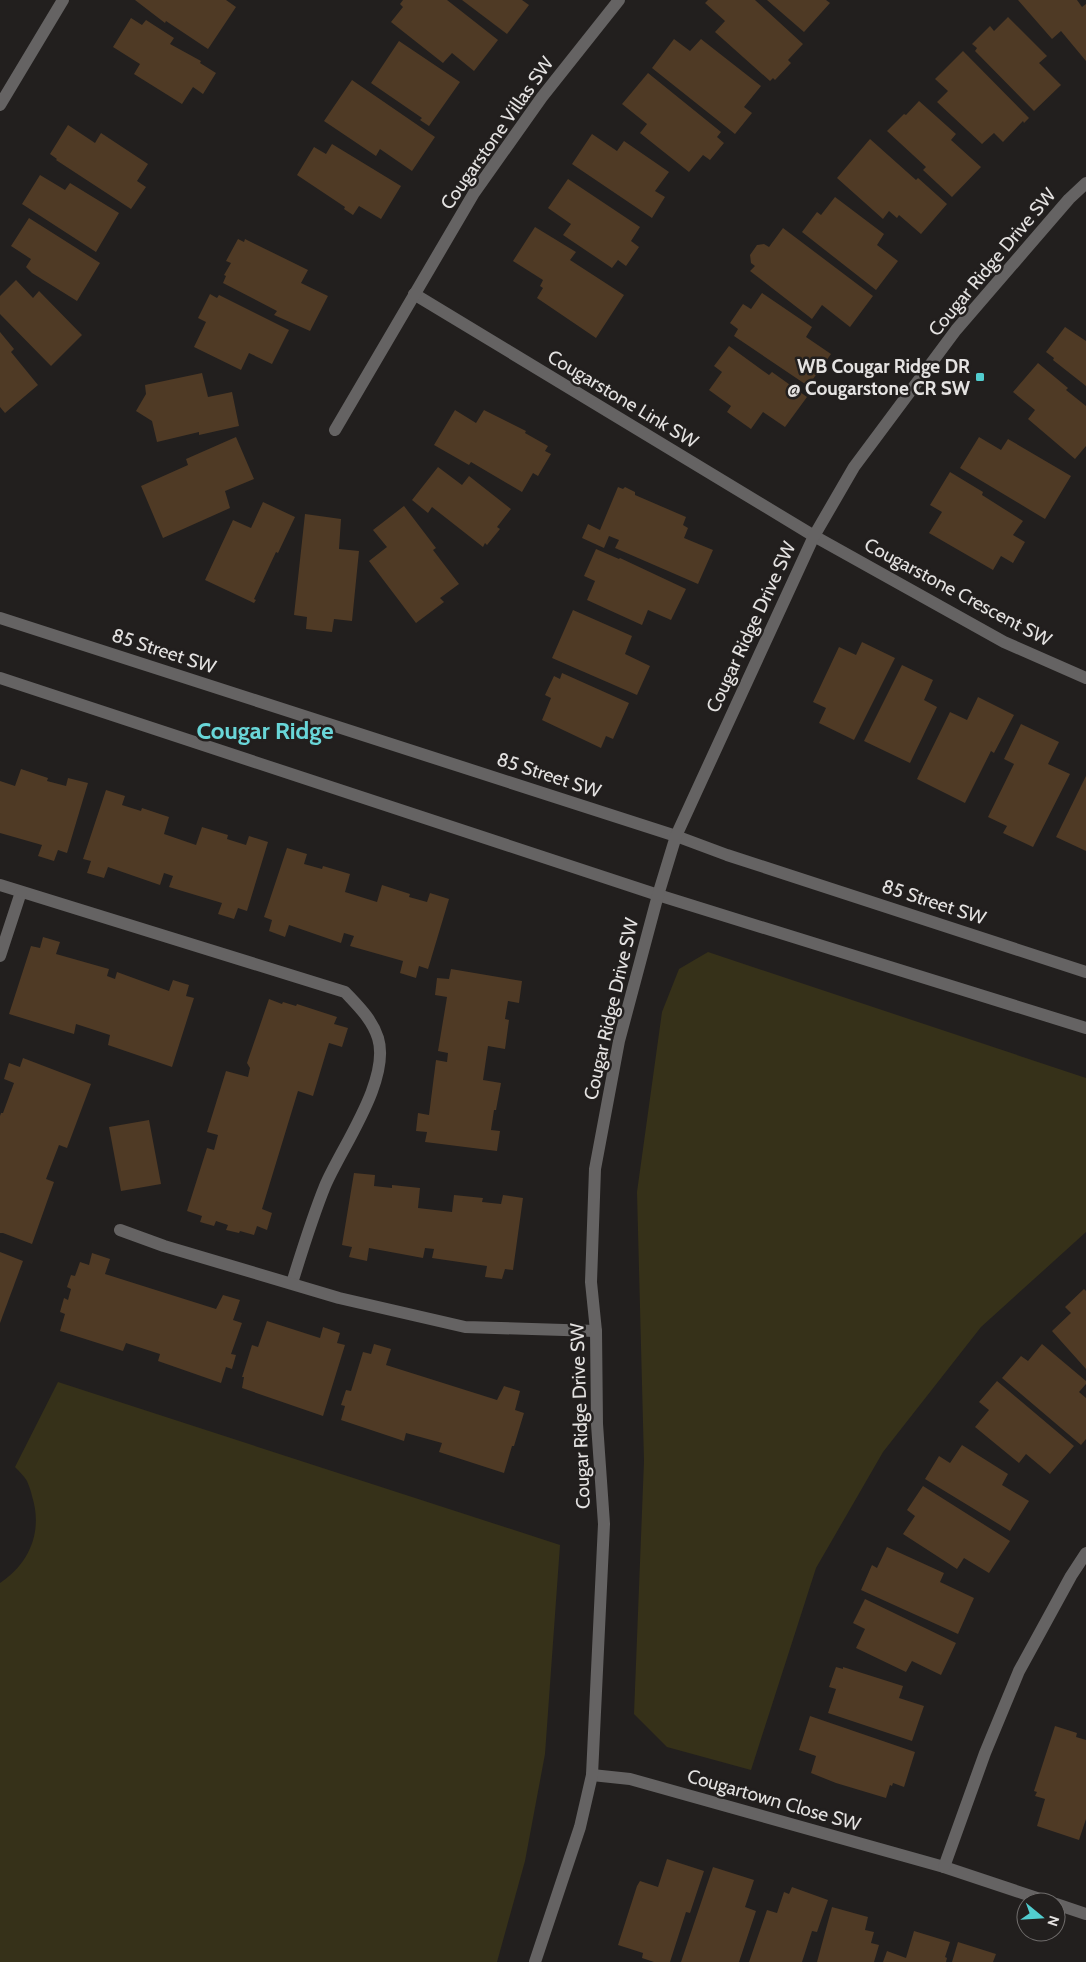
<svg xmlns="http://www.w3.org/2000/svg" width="1086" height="1962" viewBox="0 0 1086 1962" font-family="Cabin,sans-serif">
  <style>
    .green { fill: #363119 }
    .building { fill: #4f3a25 }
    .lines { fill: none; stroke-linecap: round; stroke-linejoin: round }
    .minor { stroke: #656363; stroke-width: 12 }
    .poi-dot { fill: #52cdcf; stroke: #221f1e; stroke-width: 2 }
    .labels { text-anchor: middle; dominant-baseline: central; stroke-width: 5; stroke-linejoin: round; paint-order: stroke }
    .street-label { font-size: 19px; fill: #e4e2e1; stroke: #221f1e }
    .poi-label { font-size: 19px; font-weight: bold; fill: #e4e2e1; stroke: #221f1e; text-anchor: end }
    .district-label { font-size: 24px; font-weight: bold; fill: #69d6d8; stroke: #221f1e }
  </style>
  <rect width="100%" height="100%" fill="#221f1e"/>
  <g class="green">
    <polygon points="708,952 1086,1078 1086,1232 981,1327 883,1452 816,1568 751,1770 667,1747 634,1714 644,1461 637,1192 662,1012 679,969"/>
    <path d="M58 1382 560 1545 545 1754 525 1861 497 1962H0V1583C30 1563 43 1531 32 1496 31 1491 29 1486 27 1481 24 1476 19 1471 15 1467Z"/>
  </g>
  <g class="building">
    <polygon points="135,0 226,0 236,7 208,49 166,21 165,23"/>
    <polygon points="403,0 447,0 498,40 474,71 452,53 443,63 391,22 403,7 400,4"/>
    <polygon points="462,0 522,0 529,5 507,34"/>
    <polygon points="708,0 755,0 803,44 788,60 791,63 775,80 773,78 770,81 715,32 725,21 705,3"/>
    <polygon points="767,0 826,0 830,3 804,32"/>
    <polygon points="1018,0 1077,0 1082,7 1086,4 1086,61 1061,31 1052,39"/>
    <polygon points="1008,17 1047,56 1039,63 1061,85 1034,111 975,51 977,48 972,44 990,26 994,31"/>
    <polygon points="131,18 142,25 146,20 174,38 170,44 201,61 200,63 216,73 203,94 193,87 182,104 134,74 140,64 113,47"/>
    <polygon points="674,39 690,51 701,39 761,86 744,107 752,113 735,134 652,68"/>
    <polygon points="399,41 460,82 429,126 420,120 422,118 371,83"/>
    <polygon points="963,51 1029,118 1024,123 1023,121 1003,142 994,133 982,144 937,102 948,91 935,79"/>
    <polygon points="648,73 721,132 717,137 724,143 710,160 703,155 689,172 640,133 647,124 622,104"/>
    <polygon points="352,80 435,137 412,171 380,149 376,156 324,121"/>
    <polygon points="919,101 956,134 951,140 981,167 952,197 923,170 926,167 887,131 904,114 906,115"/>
    <polygon points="68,125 95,143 101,133 148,164 137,181 146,187 131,209 56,160 57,159 50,154"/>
    <polygon points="592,134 617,151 624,141 669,172 655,191 665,197 652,218 572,164"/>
    <polygon points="870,139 916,180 918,178 947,204 921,234 899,215 897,218 889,211 883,219 837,178"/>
    <polygon points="332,144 401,186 381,219 359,206 353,215 344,209 345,207 297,175 314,147 326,154"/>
    <polygon points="40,175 65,190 70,183 119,213 96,252 22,204"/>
    <polygon points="568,179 640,227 631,241 639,247 626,266 618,260 612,268 563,235 571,224 548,208"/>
    <polygon points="835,197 884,234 877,245 898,261 876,290 802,232 817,212 821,215"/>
    <polygon points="29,218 100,263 77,301 32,273 26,267 31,259 11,246"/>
    <polygon points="535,227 576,252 570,260 624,295 596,338 537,298 543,288 540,286 543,280 513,261"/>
    <polygon points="783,228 873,296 850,327 822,305 812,319 750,271 755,266 751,263 750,255 757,245 764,244 769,247"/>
    <polygon points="238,239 244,242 245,239 308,270 301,283 328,296 310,331 274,315 277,311 223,283 226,276 224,275 231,263 226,261"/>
    <polygon points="16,280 33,298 39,291 82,335 51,366 0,314 0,296"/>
    <polygon points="762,293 812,327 806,337 831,354 808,386 734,336 738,329 730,323 743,304 751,309"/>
    <polygon points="210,294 217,298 219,295 289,330 272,364 249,353 241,370 194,347 206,322 198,318"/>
    <polygon points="1065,327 1086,341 1086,386 1053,360 1054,358 1046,352"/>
    <polygon points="0,332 14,349 11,352 38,385 5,413 0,407"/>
    <polygon points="729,346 769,375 772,372 807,397 785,427 763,412 751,429 727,412 731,406 709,390 722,372 714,366"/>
    <polygon points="1038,363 1068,388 1066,390 1086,406 1086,446 1075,459 1028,419 1035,410 1013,392"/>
    <polygon points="202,373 208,397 232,392 239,426 199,435 199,432 157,442 152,421 136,411 146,394 145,385"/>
    <polygon points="455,410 476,423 484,410 526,431 525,433 548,446 545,451 551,454 538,476 533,473 522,492 471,462 469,465 434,445"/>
    <polygon points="236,437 254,479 225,491 230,508 163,538 141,486 188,465 186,459"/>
    <polygon points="979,437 1001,450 1008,439 1071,476 1045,519 960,468"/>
    <polygon points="438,467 462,485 469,476 511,509 497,527 500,529 487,545 485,543 483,547 432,507 428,513 412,500"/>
    <polygon points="950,472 983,492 982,495 1023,521 1013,535 1025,542 1013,563 1001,556 993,570 929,533 942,512 930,505"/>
    <polygon points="618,487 623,489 625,487 635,492 635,495 686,517 683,525 688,528 684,538 713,550 698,584 615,548 619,540 609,536 604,548 582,538 588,524 600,530"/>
    <polygon points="263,502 295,517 278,553 276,552 254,599 256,600 254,603 205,580 233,520 251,528"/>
    <polygon points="404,506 436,548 433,550 459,584 440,598 444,602 416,623 369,561 387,547 373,530"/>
    <polygon points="305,514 341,519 339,549 359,551 352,621 334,619 332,632 306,629 307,617 294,615"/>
    <polygon points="596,549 619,559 620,558 686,589 671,620 648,610 642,625 587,600 595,581 584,576"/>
    <polygon points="573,610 632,636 625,654 650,666 637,695 552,658"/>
    <polygon points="862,642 895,658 854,740 819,723 826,708 813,702 839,647 856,655"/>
    <polygon points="902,665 933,680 924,700 937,707 910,763 864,741"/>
    <polygon points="562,673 629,703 613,739 606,736 601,748 542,720 551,698 545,695 554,676 560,679"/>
    <polygon points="978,697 1014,715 994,753 991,751 965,803 917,779 950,712 967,720"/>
    <polygon points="1021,724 1059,742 1048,764 1070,774 1033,847 1003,833 1007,826 988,817 1014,764 1004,759"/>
    <polygon points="21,769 48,778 47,781 66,786 68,778 88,783 67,853 58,850 54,861 38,856 42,845 0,833 0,781 15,786"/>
    <polygon points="1086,776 1086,851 1056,837"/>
    <polygon points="106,790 125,796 122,805 141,811 142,808 169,817 164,834 196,845 202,827 228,835 227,839 246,845 249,836 268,842 247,911 238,908 234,919 218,914 222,903 169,887 173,876 164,873 160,885 108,867 104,878 87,873 91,861 83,859"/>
    <polygon points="287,848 307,854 304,864 322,869 323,866 350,874 345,892 377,902 382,885 410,894 409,897 427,902 430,893 449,899 428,969 419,966 416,978 400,973 403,961 350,946 354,936 344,933 341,943 289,925 285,937 269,931 272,920 264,917"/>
    <polygon points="43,937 60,942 56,954 109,969 107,976 115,979 117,972 169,991 173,980 189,985 186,996 194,998 172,1067 108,1045 110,1035 76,1024 74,1034 9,1014 31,946 40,948"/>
    <polygon points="451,969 522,981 519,1003 508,1001 505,1019 509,1020 505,1049 488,1046 483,1080 501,1083 496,1110 494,1110 491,1130 500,1131 497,1151 425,1142 427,1132 416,1131 418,1113 429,1115 436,1060 447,1062 448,1053 438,1051 447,997 435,995 437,978 449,979"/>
    <polygon points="269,999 282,1004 283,1002 296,1006 297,1004 337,1017 334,1024 348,1028 342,1047 329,1043 313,1096 298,1091 262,1209 272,1213 267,1230 257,1226 254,1235 240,1231 239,1233 226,1230 228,1225 216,1221 214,1226 200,1222 202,1216 187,1211 207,1148 214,1150 218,1135 207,1132 226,1071 248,1077 250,1068 247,1063"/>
    <polygon points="23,1058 91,1084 67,1148 59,1145 46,1179 54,1182 32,1244 3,1233 0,1233 0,1116 1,1113 3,1113 14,1083 4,1079 9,1063 20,1067"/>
    <polygon points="149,1120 161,1184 121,1191 109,1127"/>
    <polygon points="354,1173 375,1175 374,1186 392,1188 392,1185 420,1188 418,1208 452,1212 454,1195 483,1198 482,1202 501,1204 503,1195 523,1198 513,1270 505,1269 502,1279 485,1277 487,1266 432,1258 434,1249 425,1248 423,1258 369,1248 367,1261 349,1257 352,1247 342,1245"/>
    <polygon points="0,1252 23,1261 0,1323"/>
    <polygon points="92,1253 110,1259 105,1274 216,1309 223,1295 240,1300 233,1320 242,1323 231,1354 236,1355 232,1369 226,1367 221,1383 158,1361 160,1354 126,1343 123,1351 60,1331 65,1314 60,1312 64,1298 68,1300 71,1289 67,1287 71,1275 75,1276 80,1262 89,1265"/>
    <polygon points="1084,1289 1086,1291 1086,1369 1052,1331 1071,1313 1065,1307"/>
    <polygon points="267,1321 320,1338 323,1327 340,1333 337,1343 345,1345 323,1416 242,1388 244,1377 242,1377 252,1345 258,1347"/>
    <polygon points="374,1344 391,1349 386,1365 497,1400 504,1386 520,1391 515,1410 524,1413 514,1446 512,1446 504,1473 439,1452 442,1443 406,1433 404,1441 341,1420 345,1406 341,1405 346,1390 351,1391 363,1352 371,1354"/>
    <polygon points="1042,1344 1086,1381 1086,1384 1079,1392 1086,1398 1086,1439 1081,1445 1002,1378 1021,1356 1028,1361"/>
    <polygon points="997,1381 1074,1446 1050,1474 1026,1454 1019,1463 975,1427 989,1410 979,1402"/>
    <polygon points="962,1445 1008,1474 1002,1485 1029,1501 1010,1531 925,1479 939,1456 950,1463"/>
    <polygon points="923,1486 1010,1541 989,1573 964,1558 957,1569 903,1534 915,1516 907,1510"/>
    <polygon points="887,1547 944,1573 940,1582 974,1598 958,1634 861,1590 872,1565 877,1568"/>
    <polygon points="865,1599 956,1643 941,1675 912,1661 906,1672 856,1648 865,1629 853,1623"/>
    <polygon points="836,1667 843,1669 843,1667 903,1686 899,1698 924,1706 912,1741 828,1713 836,1689 829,1687"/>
    <polygon points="810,1716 915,1752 904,1787 893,1783 892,1786 890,1785 886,1798 836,1783 811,1773 816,1756 799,1750"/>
    <polygon points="1055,1726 1077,1733 1076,1737 1086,1740 1086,1819 1079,1840 1037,1826 1045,1799 1035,1796 1037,1792 1034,1791"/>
    <polygon points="667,1859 704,1871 690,1913 686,1912 670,1962 654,1962 642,1958 643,1953 618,1945 637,1886 640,1881 658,1887"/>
    <polygon points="713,1867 754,1880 745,1907 756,1911 739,1962 681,1962"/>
    <polygon points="792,1887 828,1900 817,1932 812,1931 802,1962 749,1962 767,1910 777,1913 784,1892 789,1894"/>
    <polygon points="832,1907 868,1917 865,1930 874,1932 871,1943 879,1945 874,1962 817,1962"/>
    <polygon points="914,1931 950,1942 945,1957 947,1958 946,1962 883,1962 887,1951 906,1958"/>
    <polygon points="958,1942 996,1954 993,1962 952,1962"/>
  </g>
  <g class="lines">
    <g class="minor">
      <polyline points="0,105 63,0"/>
      <polyline points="414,294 814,536 1004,642 1086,678"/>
      <polyline points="335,430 474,193 542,97 619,0"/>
      <polyline points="0,618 676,836 727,855 1086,972"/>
      <polyline points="0,678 658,895 1086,1028"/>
      <path d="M0 885 345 992C358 1006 372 1019 378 1038 391 1080 341 1148 325 1186 312 1218 302 1251 292 1283"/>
      <polyline points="0,956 21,892"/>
      <polyline points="120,1230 164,1246 339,1298 465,1327 596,1331"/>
      <polyline points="592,1775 630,1779 944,1867 1049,1902"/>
      <polyline points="944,1867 985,1753 1019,1671 1071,1576 1086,1553"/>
      <polyline points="1056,1904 1086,1914"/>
      <polyline points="535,1962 580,1827 592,1775 604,1524 597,1424 596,1331 591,1282 595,1169 619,1041 658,895 676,836 698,788 814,536 854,467 956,330 1069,199 1086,183"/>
    </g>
  </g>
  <rect class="poi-dot" x="975" y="372" width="10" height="10" rx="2.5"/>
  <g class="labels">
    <g class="street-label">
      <text transform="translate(497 133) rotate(-55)">Cougarstone Villas SW</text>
      <text transform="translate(992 262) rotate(-50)">Cougar Ridge Drive SW</text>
      <text transform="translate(623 399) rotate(31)">Cougarstone Link SW</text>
      <text transform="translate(958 592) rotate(28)">Cougarstone Crescent SW</text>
      <text transform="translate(751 627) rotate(-65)">Cougar Ridge Drive SW</text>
      <text transform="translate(164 651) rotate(18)">85 Street SW</text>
      <text transform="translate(549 775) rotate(18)">85 Street SW</text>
      <text transform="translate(934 902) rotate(18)">85 Street SW</text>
      <text transform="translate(611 1009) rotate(-77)">Cougar Ridge Drive SW</text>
      <text transform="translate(580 1416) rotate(-92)">Cougar Ridge Drive SW</text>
      <text transform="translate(774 1800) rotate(16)">Cougartown Close SW</text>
    </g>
    <g class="poi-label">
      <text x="970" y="366">WB Cougar Ridge DR<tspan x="970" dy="22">@ Cougarstone CR SW</tspan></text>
    </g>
    <g class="district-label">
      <text x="265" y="730">Cougar Ridge</text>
    </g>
  </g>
  <g transform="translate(1041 1917) rotate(108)"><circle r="24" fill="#221f1e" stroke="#706d6c"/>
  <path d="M0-4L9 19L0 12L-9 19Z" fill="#52cdcf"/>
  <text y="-8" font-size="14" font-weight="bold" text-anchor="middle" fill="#e4e2e1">N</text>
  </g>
</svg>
